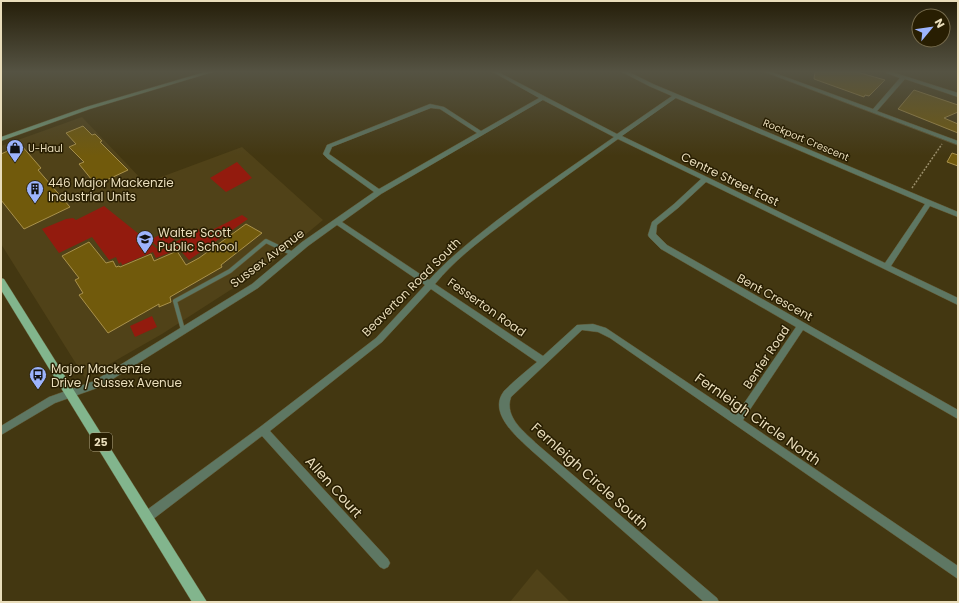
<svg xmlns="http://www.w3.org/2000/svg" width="959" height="603" viewBox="0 0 959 603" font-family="Poppins,sans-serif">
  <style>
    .built { fill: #504218 }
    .green { fill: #931b0e }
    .building { fill: #715a0c; stroke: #a9914b }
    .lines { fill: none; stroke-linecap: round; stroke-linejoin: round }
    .lane-casing { stroke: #615530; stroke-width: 5 }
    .street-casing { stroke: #615530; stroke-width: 1 }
    .secondary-casing { stroke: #615530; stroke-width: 1 }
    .primary-casing { stroke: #615530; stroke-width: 1 }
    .path { stroke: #9b8f6b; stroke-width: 1.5; stroke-dasharray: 2 1.5; stroke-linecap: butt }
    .lane { stroke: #5e7763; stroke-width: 4 }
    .street { fill: #5e7763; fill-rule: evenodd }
    .secondary { fill: #739a7b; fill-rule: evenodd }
    .primary { fill: #82b58d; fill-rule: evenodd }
    .labels { text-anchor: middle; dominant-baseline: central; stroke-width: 3; stroke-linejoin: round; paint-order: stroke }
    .far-street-label { font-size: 10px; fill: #e9ddbb; stroke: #281e02 }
    .far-poi-label { font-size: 10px; fill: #e9ddbb; stroke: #281e02; text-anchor: start }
    .shield { fill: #281e02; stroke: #afa484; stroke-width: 1 }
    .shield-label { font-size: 11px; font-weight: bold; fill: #e9ddbb }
    .street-label { font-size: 12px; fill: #e9ddbb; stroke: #281e02 }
    .poi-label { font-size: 12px; fill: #e9ddbb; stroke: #281e02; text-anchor: start }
    .near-street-label { font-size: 14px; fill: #e9ddbb; stroke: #281e02 }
  </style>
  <rect width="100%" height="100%" fill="#433711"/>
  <g class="built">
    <polygon points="82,117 145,183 242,147 323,220 269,265 162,334 85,378 1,244 1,146"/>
    <polygon points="537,569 570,602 510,602"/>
  </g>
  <g class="green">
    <polygon points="237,162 252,178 226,192 210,178"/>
    <polygon points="104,206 160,251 198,229 202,235 242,215 248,219 189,260 179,249 156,258 153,252 122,265 121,262 119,264 116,257 109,260 92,237 59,253 42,229 66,219 73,218 76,220"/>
    <polygon points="165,232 175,240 160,249 150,240"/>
    <polygon points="152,316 157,327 135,337 130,326"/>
  </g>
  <g class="building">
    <polygon points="815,72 857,72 885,80 869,96 865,95 864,97 814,79"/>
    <polygon points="914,90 958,105 958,112 944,118 958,124 958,133 898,109"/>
    <polygon points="83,126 92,135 95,134 102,141 100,142 128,170 96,185 79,164 84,162 69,147 76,144 66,133"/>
    <polygon points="21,145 41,168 38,170 70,207 24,229 1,200 1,154"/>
    <polygon points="952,153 958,155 958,166 947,162"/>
    <polygon points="246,224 262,233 221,265 222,267 170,297 171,302 159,307 159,304 108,333 79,295 83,293 75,280 79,278 62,256 89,242 106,263 113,261 116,267 119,266 120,267 151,254 154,261 177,251 186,265 199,258"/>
  </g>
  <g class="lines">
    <defs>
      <polyline id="lane" points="183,330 175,301 230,271 266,241 293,254"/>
      <g id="street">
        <path d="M493 72H498L617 134 672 96 649 86 622 72H629L653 84 958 212V217L930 206 891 266 958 298V305L706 182 678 208 657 225 656 234 667 245 958 410V419L803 330 743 420 958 566V579L610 338 598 332 582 330 511 397C504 418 525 432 538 445L717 598 719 602H704L532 451C518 438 487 413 504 391 514 381 526 371 537 362L431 289 382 342 270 431 388 559 390 563 388 567 384 569 380 567 262 436 152 520 148 521 144 520 143 516 144 512 260 427 376 338 425 285 337 225 308 246 258 288 100 387 55 403 1 435V426L49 397 94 381 252 284 302 242 374 192 328 159 323 154 327 145 430 104 444 107 481 131 539 98ZM676 98 925 204 885 263 622 136ZM543 100 614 137C574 165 534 192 496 221 473 239 449 258 429 280L342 222 381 194ZM431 108 440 109 477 133 379 189 329 154 332 147ZM618 139 701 179 674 204 652 222 648 235 649 237 661 249 796 327 736 415 606 328 593 324 577 325 543 356 435 284C454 261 477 243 501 225 539 195 579 167 618 139Z"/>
        <polygon points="765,72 772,72 873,109 900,78 886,73 886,72 892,72 958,93 958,97 905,79 877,111 958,141 958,145"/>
      </g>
      <polygon id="secondary" points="205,72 213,72 90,109 1,141 1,137 86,107"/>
      <polygon id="primary" points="1,278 4,279 207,602 192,602 1,290"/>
    </defs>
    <use href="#lane" class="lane-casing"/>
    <use href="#street" class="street-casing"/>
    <use href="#secondary" class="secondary-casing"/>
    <use href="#primary" class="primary-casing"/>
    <polyline class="path" points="912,188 942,144"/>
    <use href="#lane" class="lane"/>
    <use href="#street" class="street"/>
    <use href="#secondary" class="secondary"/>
    <use href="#primary" class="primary"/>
  </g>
  <linearGradient id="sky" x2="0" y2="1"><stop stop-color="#251e09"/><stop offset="0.46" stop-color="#555343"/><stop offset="1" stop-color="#555343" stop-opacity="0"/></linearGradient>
  <rect width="959" height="156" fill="url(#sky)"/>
  <defs>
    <symbol id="shop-pin" viewBox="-11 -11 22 30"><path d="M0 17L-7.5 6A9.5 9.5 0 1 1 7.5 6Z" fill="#9db4fd" stroke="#281e02"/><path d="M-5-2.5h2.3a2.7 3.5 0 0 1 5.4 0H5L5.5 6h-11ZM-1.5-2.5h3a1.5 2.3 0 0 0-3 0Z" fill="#111"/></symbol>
    <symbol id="building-pin" viewBox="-11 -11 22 30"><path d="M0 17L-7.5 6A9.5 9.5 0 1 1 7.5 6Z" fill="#9db4fd" stroke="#281e02"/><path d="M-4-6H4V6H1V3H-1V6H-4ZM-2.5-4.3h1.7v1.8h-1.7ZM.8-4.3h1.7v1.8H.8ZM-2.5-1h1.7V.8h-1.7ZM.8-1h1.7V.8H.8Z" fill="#111"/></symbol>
    <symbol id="school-pin" viewBox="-11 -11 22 30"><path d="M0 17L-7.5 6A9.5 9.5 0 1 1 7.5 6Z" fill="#9db4fd" stroke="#281e02"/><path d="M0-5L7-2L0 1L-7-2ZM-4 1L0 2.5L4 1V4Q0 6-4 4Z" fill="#111"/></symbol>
    <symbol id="bus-pin" viewBox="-11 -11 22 30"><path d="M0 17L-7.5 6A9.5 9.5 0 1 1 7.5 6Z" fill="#9db4fd" stroke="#281e02"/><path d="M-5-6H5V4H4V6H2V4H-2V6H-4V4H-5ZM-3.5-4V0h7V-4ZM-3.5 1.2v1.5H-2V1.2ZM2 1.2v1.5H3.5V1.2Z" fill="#111"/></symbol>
  </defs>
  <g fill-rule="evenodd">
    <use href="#shop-pin" x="5" y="138" width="20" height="27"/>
    <use href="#building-pin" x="25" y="179" width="20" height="27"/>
    <use href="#school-pin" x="135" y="229" width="20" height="27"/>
    <use href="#bus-pin" x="28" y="365" width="20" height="27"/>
  </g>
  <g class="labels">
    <g class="far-street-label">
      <text transform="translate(806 140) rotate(23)">Rockport Crescent</text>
    </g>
    <g class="far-poi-label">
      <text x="28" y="148">U-Haul</text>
    </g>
    <rect class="shield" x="90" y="433" width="22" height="18" rx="3"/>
    <g class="shield-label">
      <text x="101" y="442">25</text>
    </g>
    <g class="street-label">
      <text transform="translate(730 179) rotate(26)">Centre Street East</text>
      <text transform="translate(267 258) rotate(-37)">Sussex Avenue</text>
      <text transform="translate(411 287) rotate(-45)">Beaverton Road South</text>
      <text transform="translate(775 297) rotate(29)">Bent Crescent</text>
      <text transform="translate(487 307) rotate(35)">Fesserton Road</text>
      <text transform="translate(766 357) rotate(-56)">Benfer Road</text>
    </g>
    <g class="poi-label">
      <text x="48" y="182">446 Major Mackenzie<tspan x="48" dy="14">Industrial Units</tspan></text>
      <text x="158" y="232">Walter Scott<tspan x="158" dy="14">Public School</tspan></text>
      <text x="51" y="368">Major Mackenzie<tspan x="51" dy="14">Drive / Sussex Avenue</tspan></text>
    </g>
    <g class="near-street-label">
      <text transform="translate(758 419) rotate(35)">Fernleigh Circle North</text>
      <text transform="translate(590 476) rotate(42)">Fernleigh Circle South</text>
      <text transform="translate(334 487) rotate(48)">Allen Court</text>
    </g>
  </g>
  <rect width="959" height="603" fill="none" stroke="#e9ddbb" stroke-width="4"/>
  <g transform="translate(931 28) rotate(61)"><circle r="19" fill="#281e02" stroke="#756a4c"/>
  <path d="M0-3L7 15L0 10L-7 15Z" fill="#9db4fd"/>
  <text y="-6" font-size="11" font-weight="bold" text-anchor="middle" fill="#e9ddbb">N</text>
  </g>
</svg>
